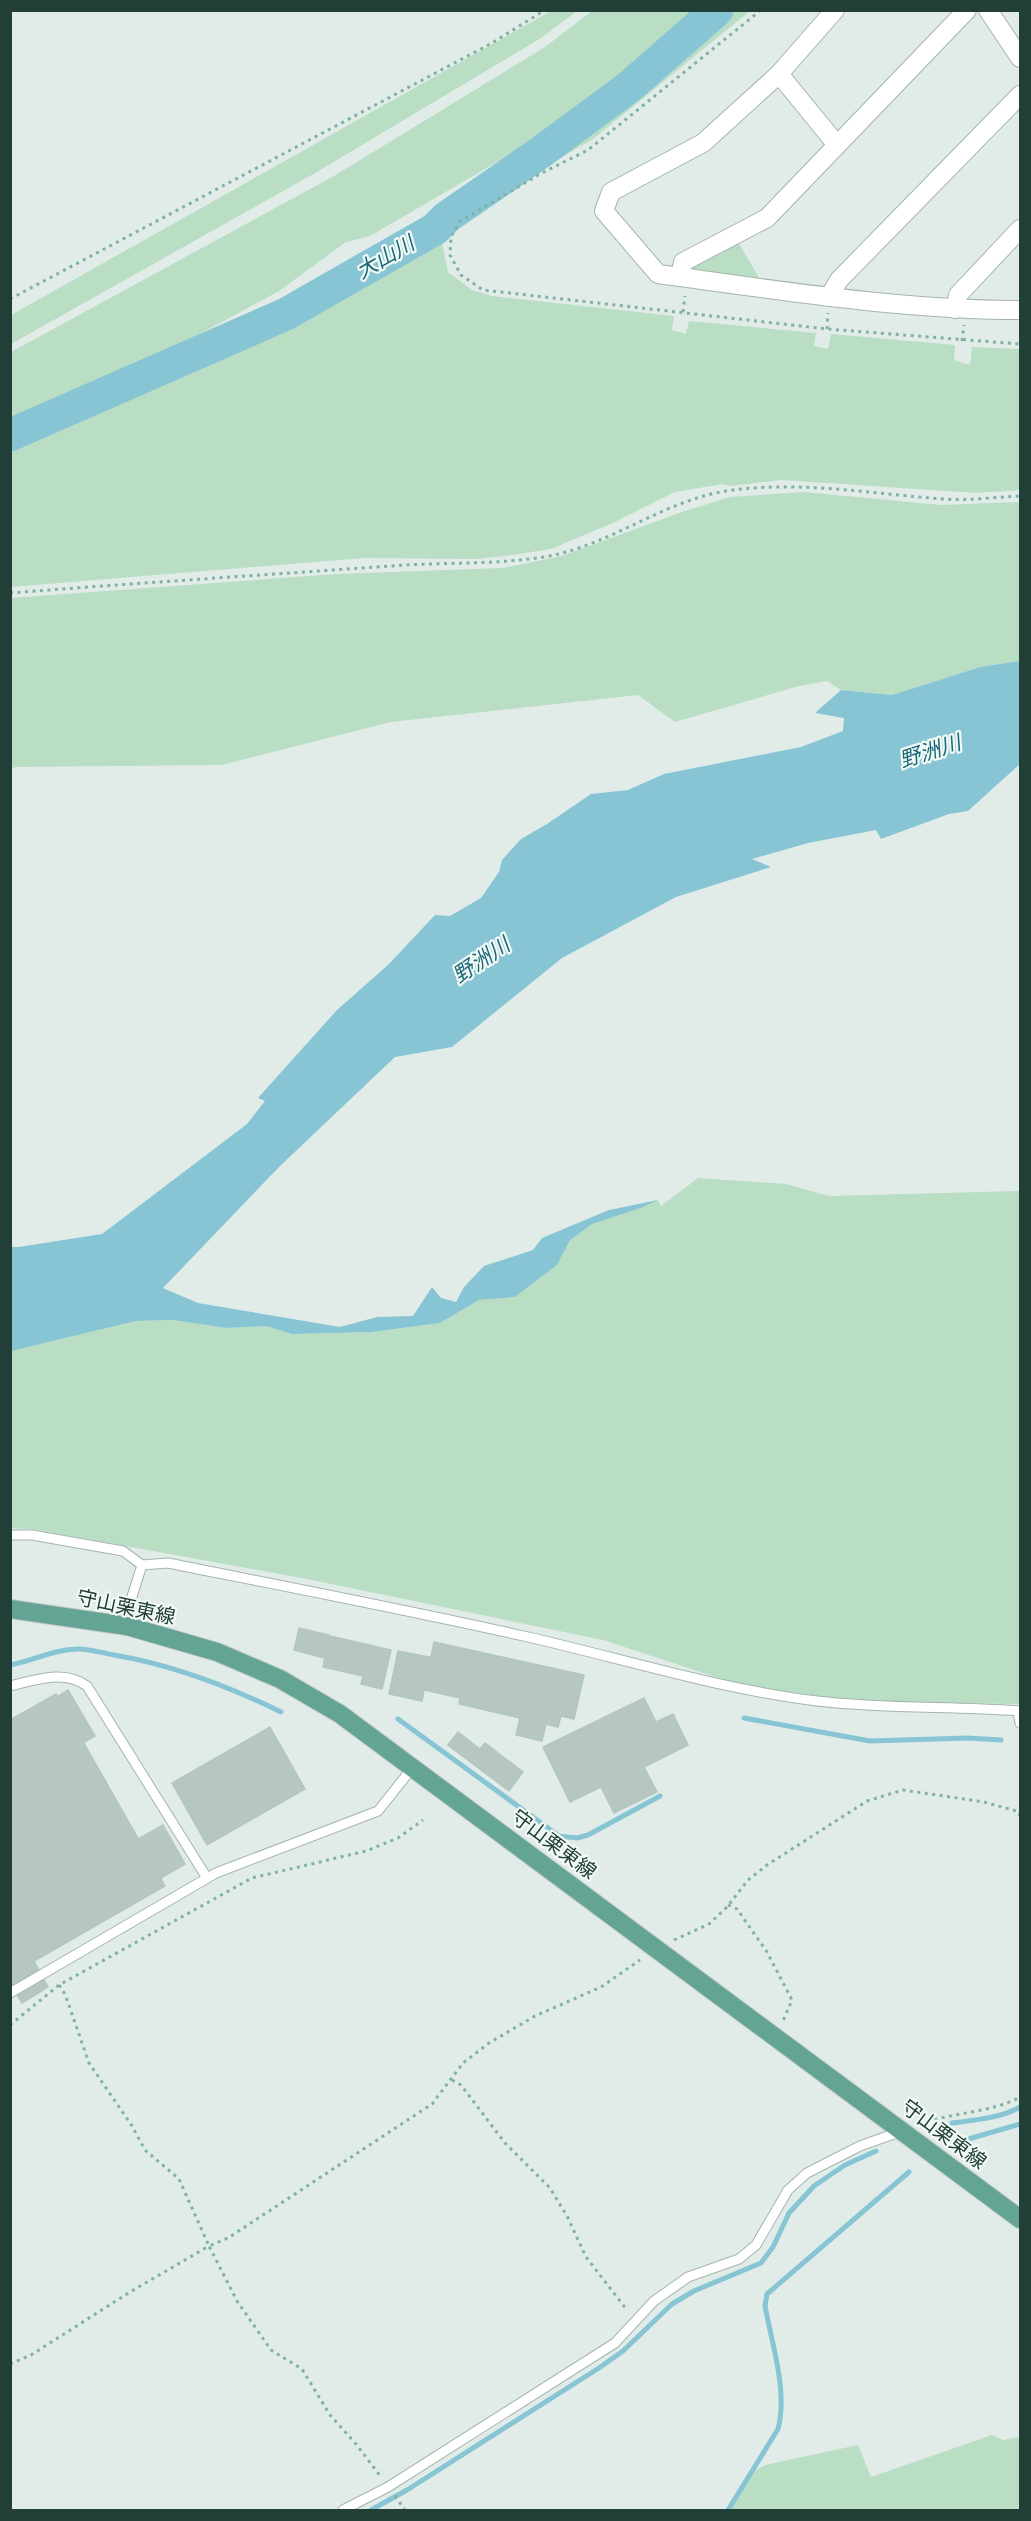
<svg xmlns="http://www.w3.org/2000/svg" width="1031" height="2521" viewBox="0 0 1031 2521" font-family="Inter,'Noto Sans JP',sans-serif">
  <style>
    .green { fill: #b9dec4 }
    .water { fill: #87c5d4 }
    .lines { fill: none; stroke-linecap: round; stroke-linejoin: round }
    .stream { stroke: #87c5d4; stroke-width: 5 }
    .river { stroke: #87c5d4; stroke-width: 33 }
    .building { fill: #b6c7c1; stroke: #b3c6bf; stroke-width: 1.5 }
    .lane-casing { stroke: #a4b4af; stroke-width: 11 }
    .street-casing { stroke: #a4b4af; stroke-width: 20 }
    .primary-casing { stroke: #c1c9c7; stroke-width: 20 }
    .path { stroke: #80b1a3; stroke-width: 3; stroke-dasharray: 3 4.5; stroke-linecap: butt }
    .lane { stroke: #fff; stroke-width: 9 }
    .street { stroke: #fff; stroke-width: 18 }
    .primary { stroke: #64a495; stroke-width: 18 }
    .labels { text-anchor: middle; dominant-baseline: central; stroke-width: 4.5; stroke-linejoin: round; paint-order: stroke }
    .street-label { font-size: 20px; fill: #213e37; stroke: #f2f9f5 }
    .water-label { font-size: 21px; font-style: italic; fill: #18687c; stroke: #f2f9f5 }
  </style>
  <rect width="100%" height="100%" fill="#e1ece8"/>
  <g class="green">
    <polygon points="553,10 577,11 541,38 317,172 11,344 11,315"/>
    <polygon points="732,10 750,11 593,139 452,221 442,242 448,272 472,290 492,296 674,316 672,330 686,334 689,321 816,333 814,346 828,349 831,334 955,345 954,360 970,365 972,347 1020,349 1020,490 976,493 782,480 731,486 723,484 675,492 615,522 551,549 512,555 477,559 364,558 11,587 11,451 69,424 576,133 696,43"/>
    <polygon points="592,11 711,11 631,76 535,140 370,236 346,242 279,291 11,436 11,352 334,176 545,47"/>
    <polygon points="738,242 761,281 683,269"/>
    <polygon points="804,492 941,505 1020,502 1020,661 980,667 892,695 841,690 827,681 799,686 675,722 638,695 391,722 222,765 15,767 11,769 11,598 336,574 503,568 562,556 679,513 730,497"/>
    <polygon points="698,1178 786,1184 829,1196 1020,1191 1020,1704 864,1702 743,1686 603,1640 307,1579 38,1530 11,1528 10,1351 136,1321 172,1320 227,1328 266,1326 292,1334 372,1332 440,1323 479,1300 515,1297 557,1265 570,1239 592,1224 641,1208 658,1200 661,1206"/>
    <polygon points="992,2435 1003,2440 1020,2437 1020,2510 729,2510 755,2471 765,2465 858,2445 871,2477"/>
  </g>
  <polygon class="water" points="1020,661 1020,764 968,811 949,814 881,839 876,830 808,843 752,859 771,867 676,897 562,958 452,1047 395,1057 280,1166 163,1288 198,1303 340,1327 377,1317 413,1316 432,1287 441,1298 456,1302 464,1287 484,1266 533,1250 542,1238 609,1210 658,1200 641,1208 592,1224 570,1240 557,1265 515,1297 479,1300 440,1323 372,1332 292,1334 266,1326 227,1328 172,1320 136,1321 11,1351 11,1247 19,1247 102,1234 247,1124 265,1101 258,1098 337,1010 389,964 435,915 450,916 481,898 499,872 502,860 521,839 547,824 591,794 628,790 664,774 801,747 843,731 844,718 815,713 841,690 892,695 980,667"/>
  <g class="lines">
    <g class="stream">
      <path d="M10 1665C33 1661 54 1649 78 1649 90 1649 103 1653 114 1655 173 1665 228 1686 281 1712"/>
      <polyline points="744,1718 870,1741 968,1738 1001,1740"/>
      <polyline points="398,1719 559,1836 577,1838 588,1835 660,1796"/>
      <path d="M952 2123C975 2120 1001 2118 1020 2107"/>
      <polyline points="965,2140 1020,2124"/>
      <polyline points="371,2510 407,2490 599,2368 623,2351 672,2304 694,2291 761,2263 773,2247 789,2213 814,2186 845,2165 876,2151"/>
      <path d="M728 2510 778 2429C788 2392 772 2344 765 2306L767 2294 909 2172"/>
    </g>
    <polyline class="river" points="10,435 286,314 435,229 447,217 541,152 629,87 717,10"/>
  </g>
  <g class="building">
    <polygon points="299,1628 329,1635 324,1658 294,1650"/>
    <polygon points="330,1636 391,1650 382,1689 361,1684 363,1676 323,1667"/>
    <polygon points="434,1642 584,1675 574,1719 561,1716 558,1727 546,1724 542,1741 516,1735 520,1718 459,1704 460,1698 424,1690"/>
    <polygon points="398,1651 430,1657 422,1701 389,1694"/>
    <polygon points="68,1690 95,1736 83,1743 57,1697"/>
    <polygon points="56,1694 165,1886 10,1975 10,1720"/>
    <polygon points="644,1698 656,1722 673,1714 688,1745 644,1767 657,1792 614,1813 601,1787 570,1802 543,1747"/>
    <polygon points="270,1727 305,1789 207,1845 172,1783"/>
    <polygon points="458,1732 480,1749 485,1743 523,1772 509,1791 448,1745"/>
    <polygon points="163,1825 185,1864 161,1878 138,1839"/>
    <polygon points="34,1961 48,1987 22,2003 10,1983 10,1975"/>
  </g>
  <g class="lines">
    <defs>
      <g id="lane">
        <polyline points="10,1535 32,1535 123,1551 142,1565"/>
        <path d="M127 1626 129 1606 142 1565 168 1563C288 1587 409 1610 528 1637 624 1659 719 1689 817 1701 884 1709 953 1706 1020 1711"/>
        <path d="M10 1686C36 1680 64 1669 87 1686L207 1878"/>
        <polyline points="1018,1711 1020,1723"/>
        <polyline points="10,1993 216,1873 378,1811 413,1767"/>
        <polyline points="343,2510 388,2487 615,2343 654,2301 688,2277 739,2259 756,2245 788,2190 807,2173 860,2146 902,2131"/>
      </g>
      <g id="street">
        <path d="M835 10 779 74 703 143 611 192 604 211 658 274C778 290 899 310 1020 310"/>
        <polyline points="988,10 1020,58"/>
        <polyline points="779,74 837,145"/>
        <polyline points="680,277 683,262 767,218 967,10"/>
        <polyline points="829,297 839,280 1020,95"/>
        <polyline points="955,309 958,295 1020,229"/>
      </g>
      <polyline id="primary" points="10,1609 127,1626 217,1652 280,1679 340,1714 1020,2219"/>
    </defs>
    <use href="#lane" class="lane-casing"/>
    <use href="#street" class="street-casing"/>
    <use href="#primary" class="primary-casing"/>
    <g class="path">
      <polyline points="761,10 588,150 540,174 459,222 451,237 450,255 461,275 483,290 827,329 1020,344"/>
      <polyline points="10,299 492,43 545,10"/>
      <polyline points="683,312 685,296"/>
      <polyline points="827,329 828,313"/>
      <polyline points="962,341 964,325"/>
      <path d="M10 593C137 583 264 575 390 566 442 562 493 565 544 557 611 546 666 498 733 490 803 481 874 494 943 499 969 501 995 497 1020 496"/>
      <polyline points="1020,1813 1019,1817 1020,1821"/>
      <polyline points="728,1905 737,1909 767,1952 792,2000 783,2021"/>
      <polyline points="674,1940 709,1924 727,1907 748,1880 767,1865 867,1801 903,1790 984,1802 1020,1812"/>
      <polyline points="59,1985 65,1994 89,2063 132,2126 145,2150 179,2179 209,2246 228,2238 432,2104 463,2063 489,2043 535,2016 601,1987 640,1960"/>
      <polyline points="10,2025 59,1985 252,1878 366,1851 398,1838 423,1820"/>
      <polyline points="452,2080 461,2085 505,2143 550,2188 567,2216 586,2257 627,2310"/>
      <path d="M920 2124C953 2112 991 2113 1020 2097"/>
      <polyline points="10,2364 31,2355 130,2292 209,2246 237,2301 271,2350 302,2369 330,2415 356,2444 381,2477"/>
      <polyline points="395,2496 405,2510"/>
    </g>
    <use href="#lane" class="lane"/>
    <use href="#street" class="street"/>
    <use href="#primary" class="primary"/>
  </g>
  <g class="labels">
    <g class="street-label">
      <text transform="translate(126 1607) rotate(12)">守山栗東線</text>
      <text transform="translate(554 1844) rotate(37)">守山栗東線</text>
      <text transform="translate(944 2134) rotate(37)">守山栗東線</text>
    </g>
    <g class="water-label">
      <text transform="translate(385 257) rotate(-30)">大山川</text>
      <text transform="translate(930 751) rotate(-18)">野洲川</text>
      <text transform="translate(481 960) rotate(-34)">野洲川</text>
    </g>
  </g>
  <rect width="1031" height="2521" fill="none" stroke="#213e37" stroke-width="24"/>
</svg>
